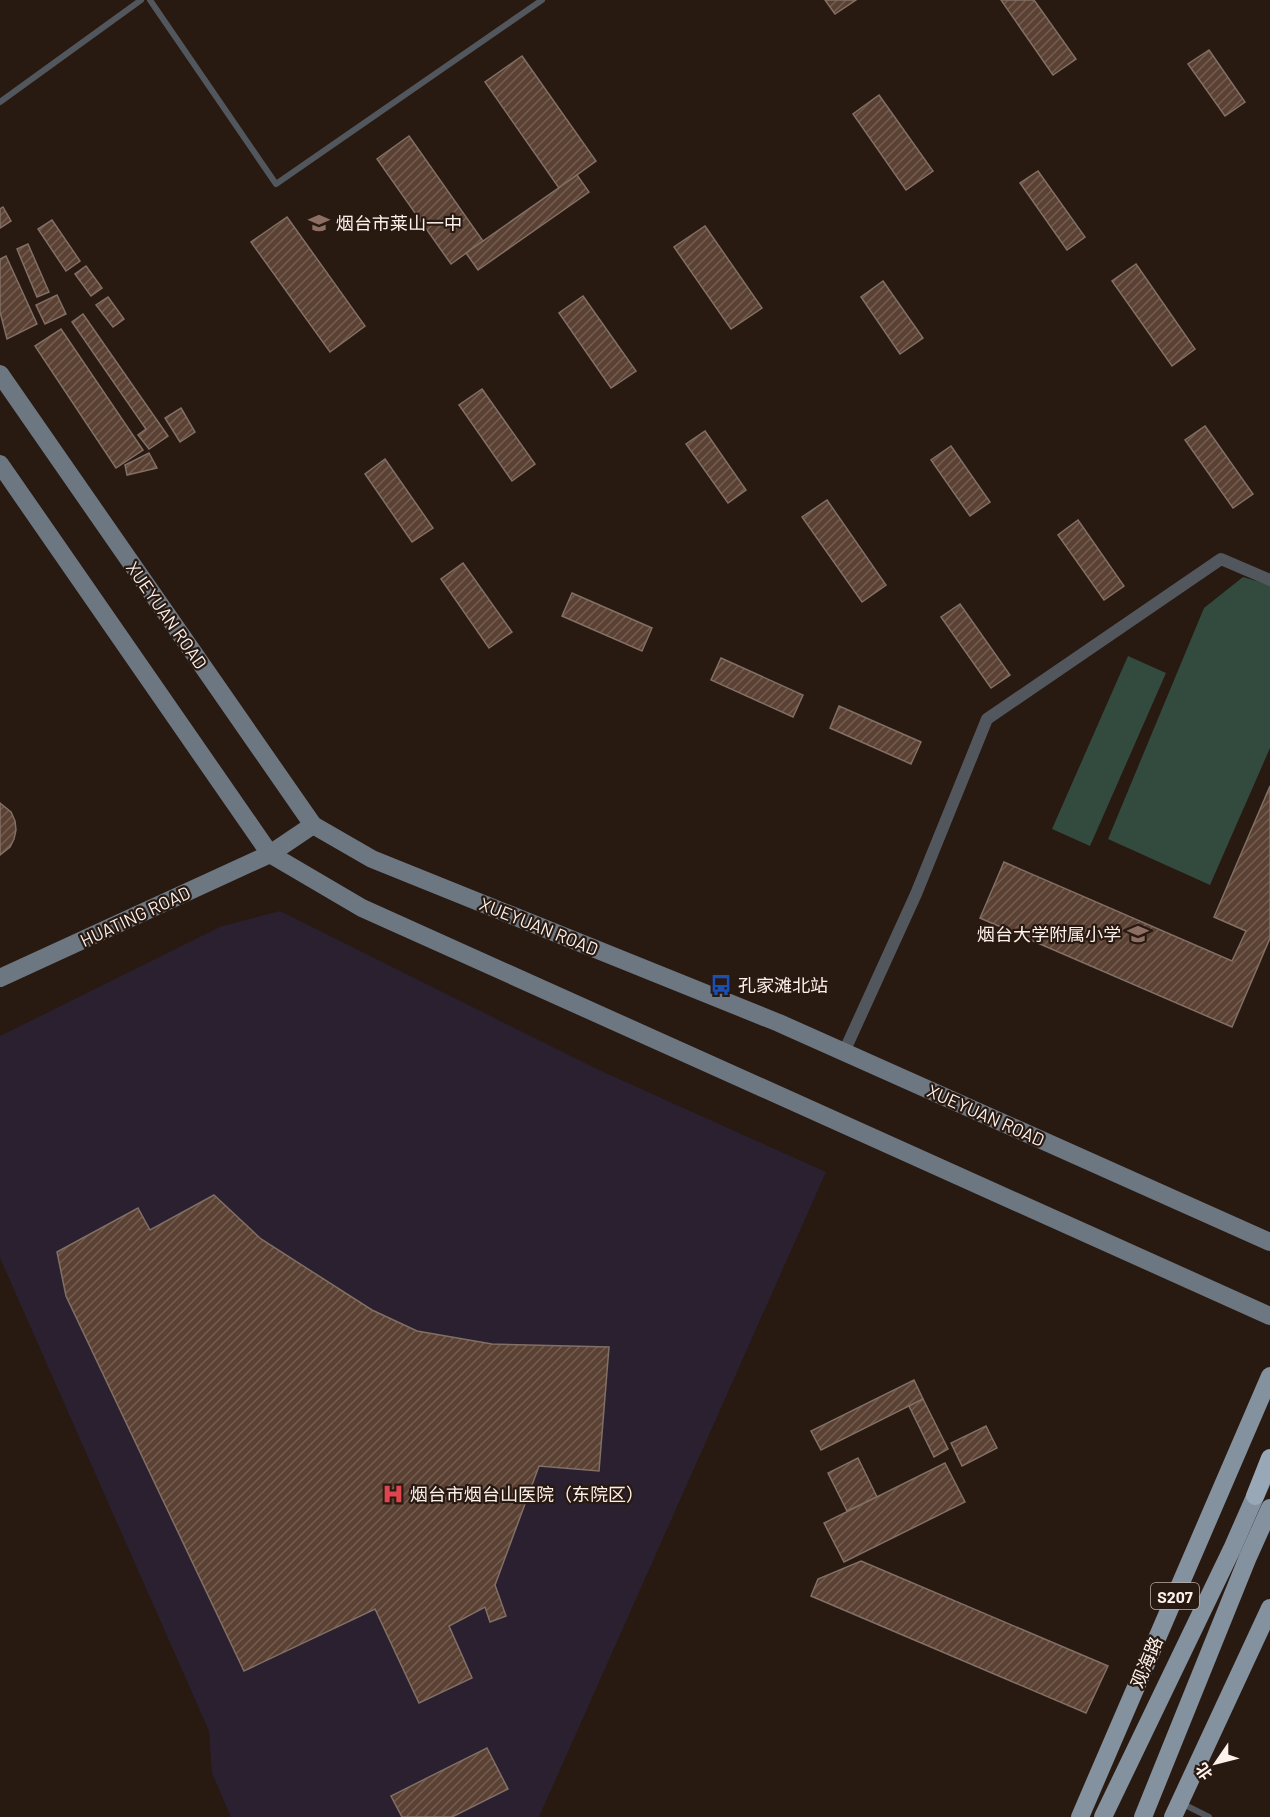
<svg xmlns="http://www.w3.org/2000/svg" width="1270" height="1817" viewBox="0 0 1270 1817" font-family="Barlow,'Noto Sans SC',sans-serif">
  <style>
    .medical { fill: #2a202f }
    .garden { fill: #334a3e }
    .building { fill: url(#building-hatch); stroke: #826f65; stroke-width: 1.5 }
    .lines { fill: none; stroke-linecap: round; stroke-linejoin: round }
    .lane { stroke: #51575d; stroke-width: 6 }
    .street { stroke: #51575d; stroke-width: 12 }
    .secondary { stroke: #6d7781; stroke-width: 18 }
    .primary { stroke: #84919e; stroke-width: 18 }
    .highway { stroke: #98a8b7; stroke-width: 18 }
    .labels { text-anchor: middle; dominant-baseline: central; stroke-width: 4.5; stroke-linejoin: round; paint-order: stroke }
    .shield { fill: #281911; stroke: #bcb0aa; stroke-width: 1.5 }
    .shield-label { font-size: 16px; font-weight: bold; fill: #fcf1eb }
    .poi-label { font-size: 18px; fill: #fcf1eb; stroke: #281911; text-anchor: start }
    .street-label { font-size: 18px; fill: #fcf1eb; stroke: #281911 }
  </style>
  <defs>
    <pattern id="building-hatch" width="6" height="6" patternUnits="userSpaceOnUse" patternTransform="scale(1.5)"><rect width="6" height="6" fill="#5b4133"/><path d="M-1 1l2-2M0 6l6-6M5 7l2-2" fill="none" stroke="#735d51"/></pattern>
  </defs>
  <rect width="100%" height="100%" fill="#281911"/>
  <polygon class="medical" points="280,911 599,1070 826,1172 539,1817 231,1817 212,1773 209,1731 0,1258 0,1036 222,926"/>
  <g class="garden">
    <polygon points="1243,577 1270,585 1270,748 1210,885 1108,839 1204,608"/>
    <polygon points="1128,656 1166,673 1090,846 1052,829"/>
  </g>
  <g class="building">
    <polygon points="825,0 856,0 835,14"/>
    <polygon points="1001,0 1034,0 1076,59 1053,75"/>
    <polygon points="1209,50 1245,102 1225,116 1188,64"/>
    <polygon points="522,56 596,161 559,188 485,82"/>
    <polygon points="879,95 933,171 906,190 853,114"/>
    <polygon points="409,136 483,241 451,264 377,159"/>
    <polygon points="1038,171 1085,237 1067,250 1020,183"/>
    <polygon points="577,175 589,192 478,270 466,253"/>
    <polygon points="3,207 11,221 0,228 0,209"/>
    <polygon points="287,217 365,326 330,352 251,242"/>
    <polygon points="52,220 80,261 66,271 38,229"/>
    <polygon points="705,226 762,308 731,329 674,247"/>
    <polygon points="28,244 49,292 37,297 17,249"/>
    <polygon points="6,256 37,324 7,339 0,312 0,259"/>
    <polygon points="1136,264 1195,349 1172,366 1112,281"/>
    <polygon points="86,266 102,288 91,296 75,274"/>
    <polygon points="883,281 923,338 900,354 861,297"/>
    <polygon points="57,295 66,314 45,324 36,305"/>
    <polygon points="583,296 636,371 611,388 559,313"/>
    <polygon points="108,297 124,319 113,327 96,305"/>
    <polygon points="83,314 168,436 149,449 138,435 146,429 72,322"/>
    <polygon points="61,329 143,450 116,468 35,346"/>
    <polygon points="482,389 535,464 512,481 459,405"/>
    <polygon points="181,408 195,432 180,442 165,418"/>
    <polygon points="1205,426 1253,494 1233,508 1185,440"/>
    <polygon points="705,431 746,490 728,503 686,444"/>
    <polygon points="951,446 990,502 970,516 931,460"/>
    <polygon points="149,453 157,468 127,475 125,465"/>
    <polygon points="385,459 433,528 412,542 365,474"/>
    <polygon points="827,500 886,585 862,602 802,517"/>
    <polygon points="1078,520 1124,586 1104,600 1058,535"/>
    <polygon points="463,563 512,632 489,648 441,579"/>
    <polygon points="572,593 652,628 642,651 562,616"/>
    <polygon points="960,604 1010,675 991,688 941,617"/>
    <polygon points="721,658 803,695 793,717 711,680"/>
    <polygon points="839,706 921,742 911,764 830,728"/>
    <polygon points="1270,786 1270,938 1232,1027 980,918 1004,862 1232,961 1246,931 1214,917"/>
    <polygon points="0,803 11,812 15,821 16,830 14,839 10,847 0,855"/>
    <polygon points="214,1195 261,1239 372,1310 417,1331 492,1344 609,1347 599,1471 539,1466 495,1585 506,1616 490,1622 485,1607 449,1626 472,1678 419,1703 375,1609 244,1671 66,1296 57,1252 138,1208 150,1230"/>
    <polygon points="914,1380 923,1399 821,1450 811,1431"/>
    <polygon points="923,1399 948,1449 934,1457 909,1406"/>
    <polygon points="986,1426 997,1448 962,1466 951,1443"/>
    <polygon points="858,1458 877,1497 847,1511 828,1473"/>
    <polygon points="945,1463 965,1502 844,1562 824,1523"/>
    <polygon points="861,1561 1108,1666 1086,1713 811,1596 818,1579"/>
    <polygon points="487,1748 508,1789 452,1817 402,1817 391,1796"/>
  </g>
  <g class="lines">
    <g class="lane">
      <polyline points="150,0 276,184 542,0"/>
      <polyline points="0,102 141,0"/>
      <polyline points="1183,1804 1209,1817"/>
    </g>
    <polyline class="street" points="844,1052 916,894 987,719 1221,559 1270,580"/>
    <g class="secondary">
      <polyline points="0,374 313,825 372,859 779,1023 1270,1242"/>
      <polyline points="0,464 270,854 362,908 1270,1316"/>
      <polyline points="0,978 270,854 313,825"/>
    </g>
    <g class="primary">
      <polyline points="1080,1817 1270,1376"/>
      <polyline points="1103,1817 1232,1549 1261,1483"/>
      <polyline points="1143,1817 1248,1557 1270,1508"/>
      <polyline points="1173,1817 1270,1608"/>
    </g>
    <polyline class="highway" points="1255,1496 1270,1458"/>
  </g>
  <defs>
    <symbol id="school-bare" viewBox="-9 -9 18 18"><path d="M0-5L7-2L0 1L-7-2ZM-4 1L0 2.5L4 1V4Q0 6-4 4Z" fill="#8d6e63" stroke="#281911" stroke-width="2.5" paint-order="stroke"/></symbol>
    <symbol id="bus-bare" viewBox="-9 -9 18 18"><path d="M-5-6H5V4H4V6H2V4H-2V6H-4V4H-5ZM-3.5-4V0h7V-4ZM-3.5 1.2v1.5H-2V1.2ZM2 1.2v1.5H3.5V1.2Z" fill="#1a4fb4" stroke="#281911" stroke-width="2.5" paint-order="stroke"/></symbol>
    <symbol id="hospital-bare" viewBox="-9 -9 18 18"><path d="M-5-5h3v3.5h4V-5h3V5h-3V1.5h-4V5h-3Z" fill="#e0444e" stroke="#281911" stroke-width="2.5" paint-order="stroke"/></symbol>
  </defs>
  <g fill-rule="evenodd">
    <use href="#school-bare" x="304" y="208" width="30" height="30"/>
    <use href="#school-bare" x="1123" y="919" width="30" height="30"/>
    <use href="#bus-bare" x="706" y="970" width="30" height="30"/>
    <use href="#hospital-bare" x="378" y="1479" width="30" height="30"/>
  </g>
  <g class="labels">
    <rect class="shield" x="1151" y="1583" width="48" height="26" rx="4.5"/>
    <g class="shield-label">
      <text x="1175" y="1596">S207</text>
    </g>
    <g class="poi-label">
      <text x="336" y="223">烟台市莱山一中</text>
      <text x="1121" y="934" text-anchor="end">烟台大学附属小学</text>
      <text x="738" y="985">孔家滩北站</text>
      <text x="410" y="1494">烟台市烟台山医院（东院区）</text>
    </g>
    <g class="street-label">
      <text transform="translate(167 615) rotate(55)">XUEYUAN ROAD</text>
      <text transform="translate(135 916) rotate(-25)">HUATING ROAD</text>
      <text transform="translate(539 926) rotate(22)">XUEYUAN ROAD</text>
      <text transform="translate(986 1115) rotate(24)">XUEYUAN ROAD</text>
      <text transform="translate(1146 1662) rotate(-67)">观海路</text>
    </g>
  </g>
  <g transform="translate(1216 1763) rotate(235)" stroke="#281911" stroke-width="4.5" paint-order="stroke">
  <path d="M0-4.5L10 22L0 15L-10 22Z" fill="#fcf1eb"/>
  <text y="-9" font-size="16" font-weight="bold" text-anchor="middle" fill="#fcf1eb">北</text>
  </g>
</svg>
